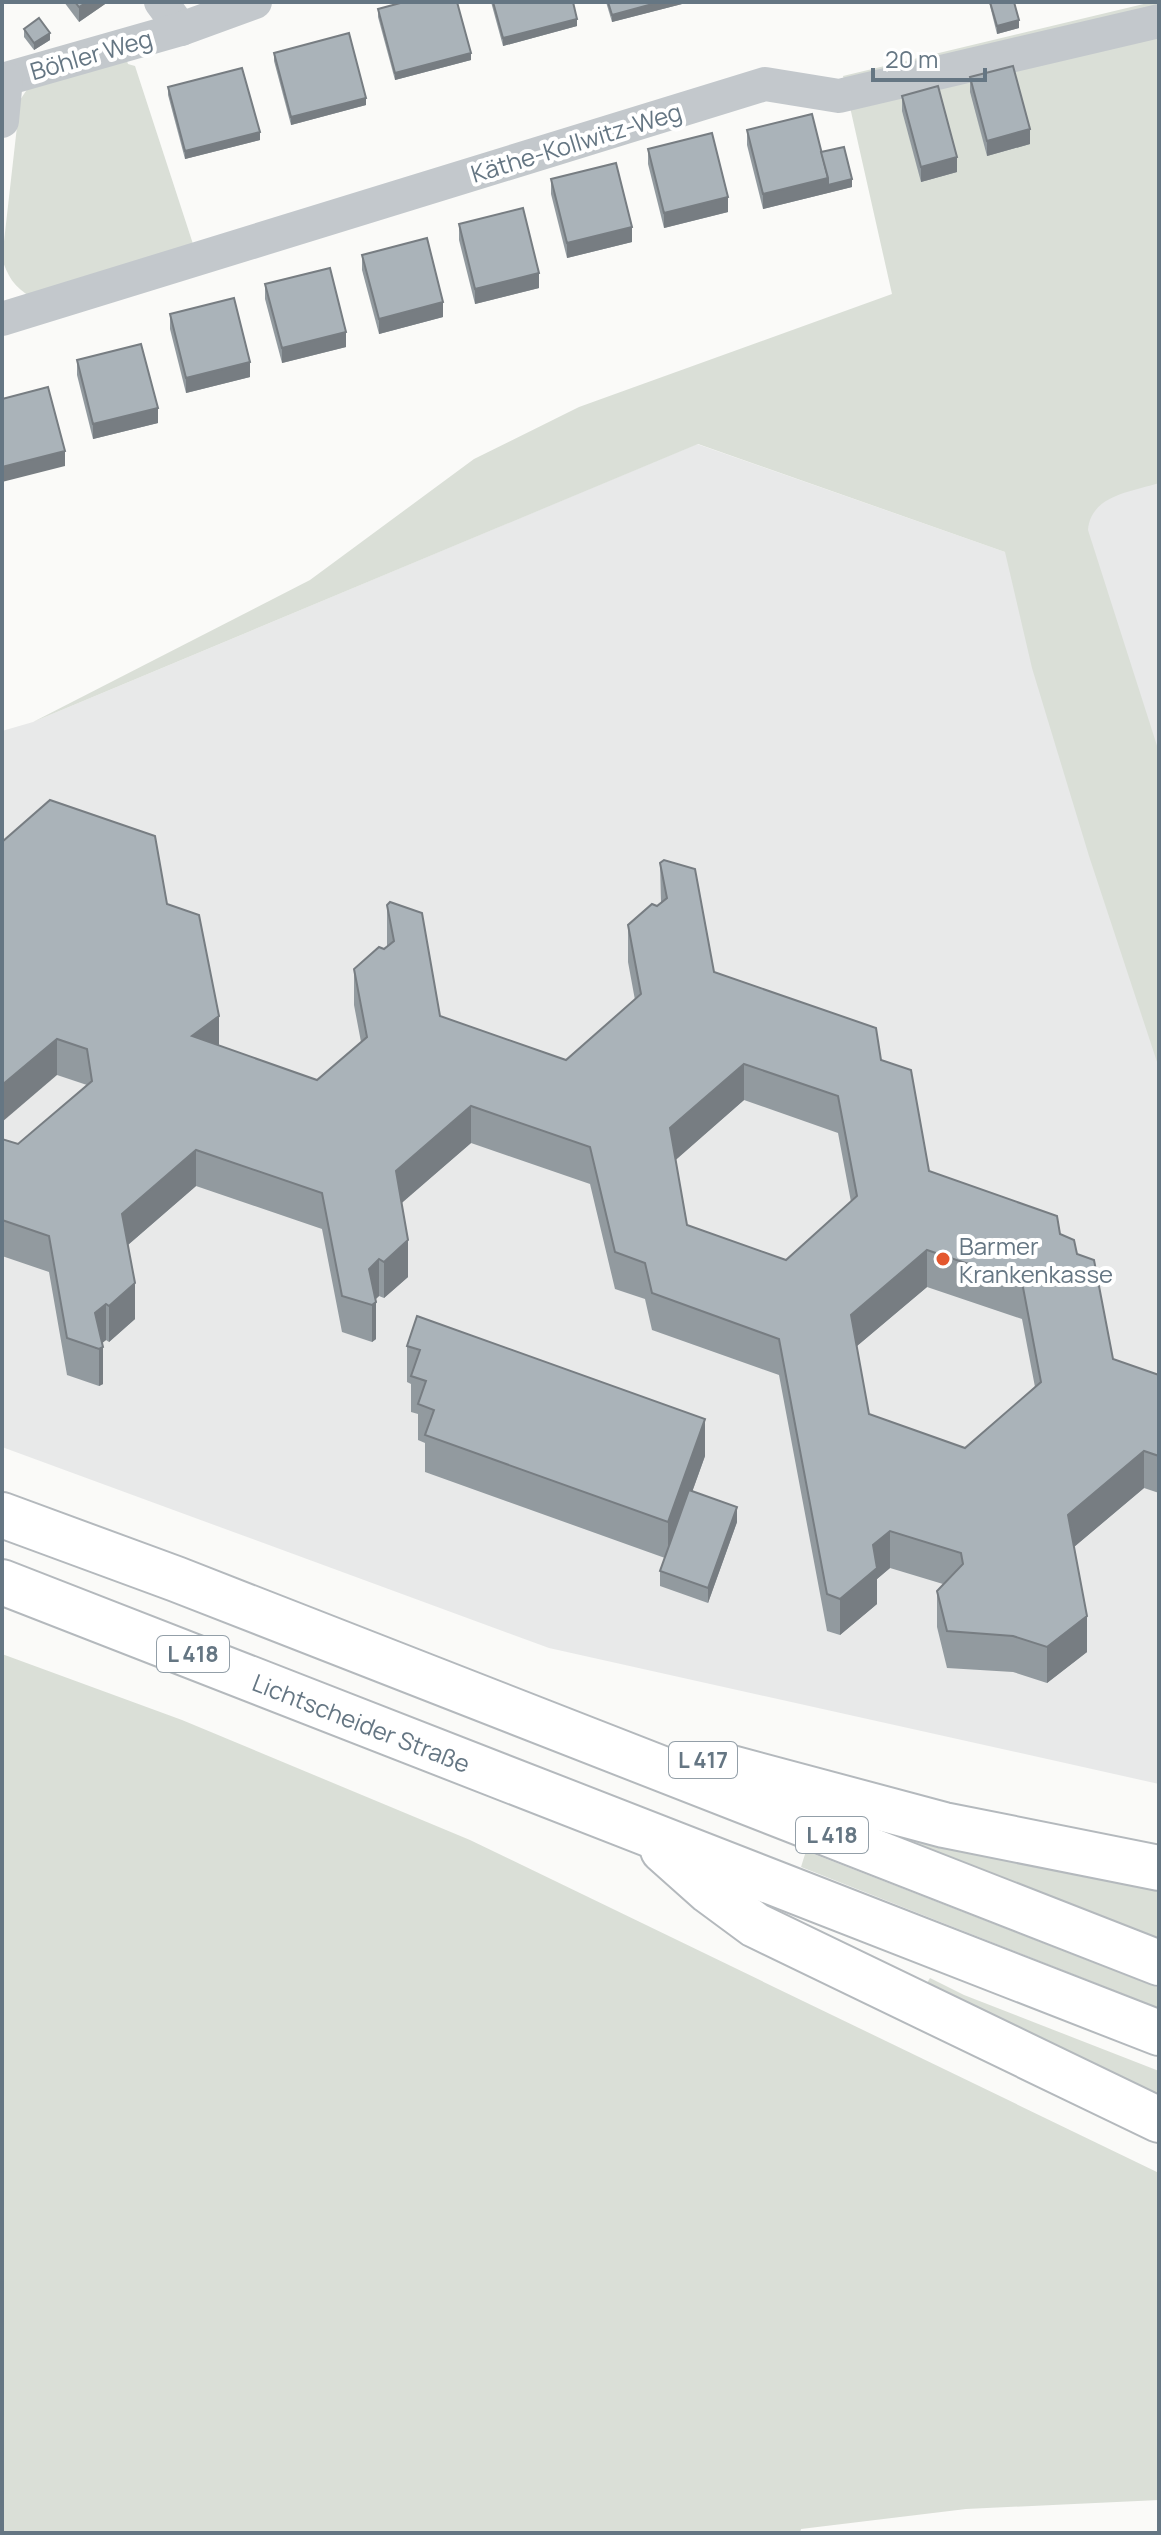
<svg xmlns="http://www.w3.org/2000/svg" width="1161" height="2535" viewBox="0 0 1161 2535" font-family="Manrope,sans-serif">
  <style>
    .built { fill: #e8e9e9 }
    .green { fill: #dadfd7 }
    .lines { fill: none; stroke-linecap: round; stroke-linejoin: round }
    .trunk-casing { stroke: #b4b9bd; stroke-width: 48 }
    .minor { stroke: #c3c8cc; stroke-width: 34 }
    .trunk { stroke: #fff; stroke-width: 44 }
    .wall { fill: #929a9f; fill-rule: evenodd }
    .shaded-wall { fill: #777d82 }
    .building { fill: #aab3b9; stroke: #777d82; stroke-width: 2; fill-rule: evenodd }
    .poi-dot { fill: #e4572e; stroke: #fff; stroke-width: 3 }
    .labels { text-anchor: middle; dominant-baseline: central; stroke-width: 8; stroke-linejoin: round; paint-order: stroke }
    .shield { fill: #fff; stroke: #939fa8; stroke-width: 2 }
    .shield-label { font-size: 22px; font-weight: bold; fill: #657683 }
    .street-label { font-size: 24px; fill: #657683; stroke: #fff }
    .poi-label { font-size: 24px; fill: #657683; stroke: #fff; text-anchor: start }
  </style>
  <rect width="100%" height="100%" fill="#fafaf8"/>
  <polygon class="built" points="697,444 1005,552 1159,453 1159,1784 549,1648 2,1447 2,731 33,722"/>
  <g class="green">
    <path d="M1152 2H1159V483C1131 492 1091 495 1088 530L1159 752V1068L1089 856 1032 668 1005 552 698 444 33 722 310 580 474 459 579 407 892 294 843 76Z"/>
    <path d="M125 55 128 64 135 66 193 244 28 295C13 285 8 276 2 259L20 100 28 88Z"/>
    <polygon points="2,1654 182,1720 470,1840 1159,2173 1159,2500 966,2509 801,2529 800,2533 2,2533"/>
    <polygon points="864,1825 931,1835 1159,1890 1159,1941"/>
    <polygon points="806,1851 1159,1988 1159,2008 801,1867"/>
    <polygon points="930,1978 964,1995 1159,2071 1159,2097 927,1983"/>
  </g>
  <g class="lines">
    <defs>
      <g id="trunk">
        <polyline points="2,1515 176,1579 1159,1963"/>
        <path id="s1" d="M2 1582 1159 2033"/>
        <polyline points="720,1765 944,1825 1159,1868"/>
        <polyline points="663,1850 709,1891 755,1925 1159,2120"/>
      </g>
    </defs>
    <use href="#trunk" class="trunk-casing"/>
    <g class="minor">
      <polyline points="161,2 181,29"/>
      <polyline points="2,80 181,29 255,2"/>
      <polyline points="2,121 6,79"/>
      <polyline points="2,319 765,84 839,96 1159,21"/>
    </g>
    <use href="#trunk" class="trunk"/>
  </g>
  <g class="wall">
    <polygon points="64,2 108,2 79,22"/>
    <polygon points="491,2 573,2 577,26 503,46"/>
    <polygon points="606,2 682,2 682,4 612,22"/>
    <polygon points="989,2 1014,2 1019,28 997,34"/>
    <polygon points="378,9 471,60 395,80 378,17"/>
    <polygon points="24,29 50,40 34,50 24,37"/>
    <polygon points="274,53 366,105 291,125 274,61"/>
    <polygon points="970,77 1030,144 987,156 970,92"/>
    <polygon points="168,87 260,140 185,159 168,95"/>
    <polygon points="902,96 957,172 921,182 902,111"/>
    <polygon points="747,130 821,152 852,187 763,209 747,145"/>
    <polygon points="648,149 728,212 664,228 648,164"/>
    <polygon points="551,179 632,242 567,258 551,194"/>
    <polygon points="459,224 539,288 475,304 459,240"/>
    <polygon points="362,255 443,317 379,334 362,270"/>
    <polygon points="265,284 346,347 282,363 265,299"/>
    <polygon points="170,314 250,377 186,393 170,329"/>
    <polygon points="77,360 158,423 93,439 77,375"/>
    <path d="M2 842 167 904 219 1046 317 1080 361 1042 354 1005V969L387 946V905L440 1016 566 1060 635 1000 628 962V925L661 903 660 863 714 972 881 1060 929 1171 1060 1234 1077 1254 1113 1359 1159 1375V1493L1144 1488 1074 1547 1087 1652 1047 1683 1013 1672 947 1668 937 1627V1591L943 1584 890 1568 877 1579V1604L840 1635 827 1631 779 1375 652 1330 645 1299 615 1289 590 1184 471 1143 401 1203 408 1277 384 1298 379 1296 375 1300 376 1339 372 1342 342 1332 322 1229 196 1186 128 1245 135 1319 109 1342 106 1340 102 1343 103 1384 99 1386 67 1375 49 1272 2 1256V1139L18 1144 87 1085 57 1075ZM744 1100 838 1133 851 1202 786 1260 687 1225 675 1160ZM927 1287 1022 1319 1035 1387 965 1448 869 1414 857 1346Z"/>
    <polygon points="407,1346 705,1456 692,1492 737,1522 708,1603 660,1586 660,1571 665,1558 425,1472 425,1443 418,1440 418,1414 411,1412 411,1384 407,1382"/>
  </g>
  <g class="shaded-wall">
    <polygon points="87,2 108,2 79,22 79,7"/>
    <polygon points="660,2 682,2 682,4 612,22 612,15"/>
    <polygon points="577,19 577,26 503,46 503,38"/>
    <polygon points="1019,20 1019,28 997,34 997,26"/>
    <polygon points="50,33 50,40 34,50 34,43"/>
    <polygon points="471,53 471,60 395,80 395,73"/>
    <polygon points="366,98 366,105 291,125 291,117"/>
    <polygon points="1030,129 1030,144 987,156 987,141"/>
    <polygon points="260,132 260,140 185,159 185,151"/>
    <polygon points="957,157 957,172 921,182 921,167"/>
    <polygon points="828,178 828,193 763,209 763,194"/>
    <polygon points="852,179 852,187 828,193 828,185"/>
    <polygon points="728,197 728,212 664,228 664,213"/>
    <polygon points="632,227 632,242 567,258 567,243"/>
    <polygon points="539,273 539,288 475,304 475,289"/>
    <polygon points="443,302 443,317 379,334 379,319"/>
    <polygon points="346,332 346,347 282,363 282,348"/>
    <polygon points="250,362 250,377 186,393 186,378"/>
    <polygon points="158,408 158,423 93,439 93,424"/>
    <polygon points="65,451 65,466 2,482 2,467"/>
    <polygon points="219,1016 219,1052 192,1036"/>
    <polygon points="57,1039 57,1075 2,1122 2,1085"/>
    <polygon points="744,1064 744,1100 670,1165 670,1128"/>
    <polygon points="471,1106 471,1143 396,1208 396,1171"/>
    <polygon points="196,1150 196,1186 122,1250 122,1214"/>
    <polygon points="408,1240 408,1277 384,1298 384,1262"/>
    <polygon points="927,1250 927,1287 851,1351 851,1315"/>
    <polygon points="379,1259 379,1296 369,1305 369,1269"/>
    <polygon points="135,1283 135,1319 109,1342 109,1306"/>
    <polygon points="376,1302 376,1339 372,1342 372,1305"/>
    <polygon points="106,1304 106,1340 95,1349 95,1313"/>
    <polygon points="103,1347 103,1384 99,1386 99,1349"/>
    <polygon points="705,1419 705,1456 668,1559 668,1522"/>
    <polygon points="1144,1451 1144,1488 1068,1552 1068,1515"/>
    <polygon points="737,1507 737,1522 708,1603 708,1588"/>
    <polygon points="890,1531 890,1568 877,1579 877,1604 840,1635 840,1599 873,1545"/>
    <polygon points="1087,1616 1087,1652 1047,1683 1047,1647"/>
  </g>
  <g class="building">
    <polygon points="75,2 87,2 79,7"/>
    <polygon points="404,2 457,2 471,53 395,73 378,9"/>
    <polygon points="493,2 573,2 577,19 503,38"/>
    <polygon points="608,2 660,2 612,15"/>
    <polygon points="990,2 1014,2 1019,20 997,26"/>
    <polygon points="39,18 50,33 34,43 24,29"/>
    <polygon points="349,33 366,98 291,117 274,53"/>
    <polygon points="1013,66 1030,129 987,141 970,77"/>
    <polygon points="242,68 260,132 185,151 168,87"/>
    <polygon points="938,86 957,157 921,167 902,96"/>
    <polygon points="812,114 828,178 763,194 747,130"/>
    <polygon points="712,133 728,197 664,213 648,149"/>
    <polygon points="844,147 852,179 828,185 828,178 821,152"/>
    <polygon points="616,163 632,227 567,243 551,179"/>
    <polygon points="523,208 539,273 475,289 459,224"/>
    <polygon points="427,238 443,302 379,319 362,255"/>
    <polygon points="330,268 346,332 282,348 265,284"/>
    <polygon points="234,298 250,362 186,378 170,314"/>
    <polygon points="141,344 158,408 93,424 77,360"/>
    <polygon points="48,387 65,451 2,467 2,399"/>
    <path d="M50 800 155 836 167 904 199 915 219 1016 192 1036 317 1080 367 1037 354 969 379 947 384 949 394 941 387 905 390 902 422 913 440 1016 566 1060 641 994 628 925 652 904 657 906 667 898 660 863 664 860 695 869 714 972 876 1028 881 1060 911 1070 929 1171 1057 1216 1060 1234 1074 1240 1077 1254 1094 1260 1113 1359 1159 1375V1456L1144 1451 1068 1515 1087 1616 1047 1647 1013 1636 947 1631 937 1591 963 1564 961 1553 890 1531 873 1545 877 1568 840 1599 827 1594 779 1339 652 1293 645 1263 615 1252 590 1147 471 1106 396 1171 408 1240 384 1262 379 1259 369 1269 376 1302 372 1305 342 1296 322 1193 196 1150 122 1214 135 1283 109 1306 106 1304 95 1313 103 1347 99 1349 67 1338 49 1236 2 1220V1139L18 1144 92 1081 87 1049 57 1039 2 1085V842ZM744 1064 838 1096 857 1196 786 1260 687 1225 670 1128ZM927 1250 1022 1282 1041 1382 965 1448 869 1414 851 1315Z"/>
    <polygon points="417,1316 705,1419 668,1522 425,1435 434,1410 418,1404 426,1381 411,1376 420,1350 407,1346"/>
    <polygon points="689,1490 737,1507 708,1588 660,1571"/>
  </g>
  <circle class="poi-dot" cx="943" cy="1259" r="8"/>
  <g class="labels">
    <g class="shield">
      <rect x="157" y="1636" width="72" height="36" rx="6"/>
      <rect x="669" y="1742" width="68" height="36" rx="6"/>
      <rect x="796" y="1817" width="72" height="36" rx="6"/>
    </g>
    <g class="shield-label">
      <text x="193" y="1654">L 418</text>
      <text x="703" y="1760">L 417</text>
      <text x="832" y="1835">L 418</text>
    </g>
    <g class="street-label">
      <text transform="translate(91 54) rotate(-16)">Böhler Weg</text>
      <text transform="translate(576 142) rotate(-17)">Käthe-Kollwitz-Weg</text>
      <text stroke="none"><textPath href="#s1" startOffset="386">Lichtscheider Straße</textPath></text>
    </g>
    <g class="poi-label">
      <text x="959" y="1245">Barmer<tspan x="959" dy="28">Krankenkasse</tspan></text>
    </g>
  </g>
  <rect width="1161" height="2535" fill="none" stroke="#657683" stroke-width="8"/>
  <path d="M873 68v12h112v-12" fill="none" stroke="#657683" stroke-width="4"/>
  <text x="885" y="68" font-size="24" fill="#657683" stroke="#ffffff" stroke-width="6" paint-order="stroke">20 m</text>
</svg>
